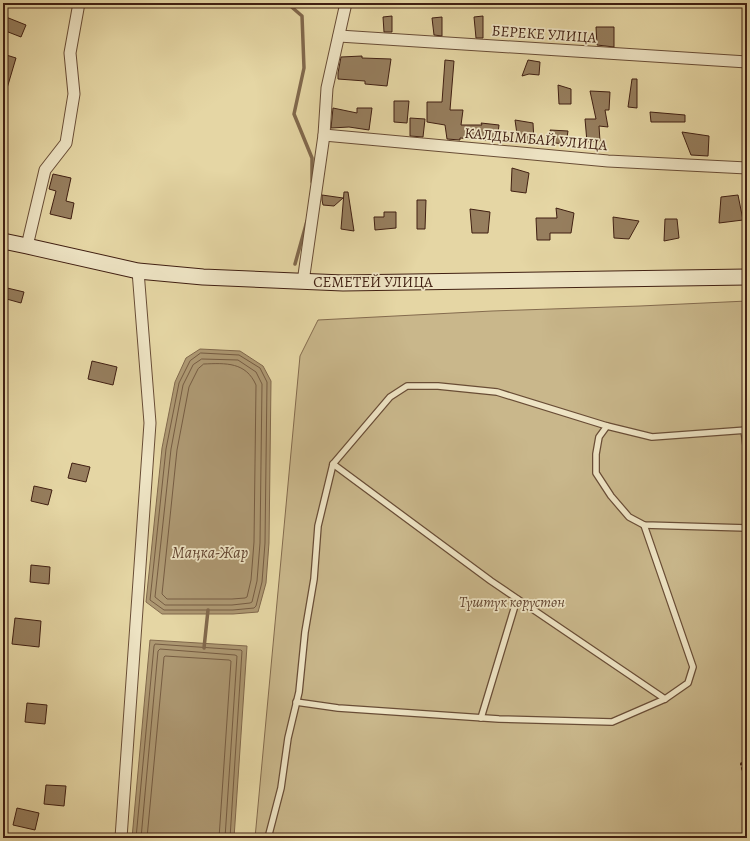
<svg xmlns="http://www.w3.org/2000/svg" width="750" height="841" viewBox="0 0 750 841" font-family="Alegreya,serif">
  <style>
    .green { fill: #c9b78b; stroke: #846b4e }
    .water { fill: #ad9872; stroke: #81684c }
    .lines { fill: none; stroke-linecap: round; stroke-linejoin: round }
    .shore { stroke: #765c42; stroke-width: 1 }
    .stream { stroke: #81684c; stroke-width: 3.5 }
    .building { fill: #967e5e; stroke: #401f12 }
    .lane-casing { stroke: #694d36; stroke-width: 8 }
    .street-casing { stroke: #694d36; stroke-width: 13 }
    .secondary-casing { stroke: #401f12; stroke-width: 17 }
    .path { stroke: #401f12; stroke-width: 2; stroke-dasharray: 3 2; stroke-linecap: butt }
    .lane { stroke: #eee4c4; stroke-width: 5.5 }
    .street { stroke: #eee4c4; stroke-width: 11 }
    .secondary { stroke: #eee4c4; stroke-width: 15 }
    .labels { text-anchor: middle; dominant-baseline: central; stroke-width: 3.5; stroke-linejoin: round; paint-order: stroke }
    .street-label { font-size: 15px; fill: #401f12; stroke: #eee4c4 }
    .park-label { font-size: 15px; font-style: italic; fill: #624530; stroke: #eee4c4 }
    .water-label { font-size: 16px; font-style: italic; fill: #61432f; stroke: #eee4c4 }
  </style>
  <rect width="100%" height="100%" fill="#e5d6a4"/>
  <filter id="stains"><feTurbulence type="fractalNoise" baseFrequency=".005" numOctaves="4"/><feColorMatrix values="0 0 0 0 .2 0 0 0 0 .09 0 0 0 0 .02 0 0 0 .5 -.17"/></filter>
  <radialGradient id="worn" r=".72"><stop offset=".6" stop-color="#630" stop-opacity="0"/><stop offset="1" stop-color="#630" stop-opacity=".3"/></radialGradient>
  <polygon class="green" points="747,301 747,838 255,838 300,356 318,320 492,311 640,306"/>
  <g class="water">
    <polygon points="200,349 240,351 263,366 271,381 269,543 266,583 258,612 233,614 162,614 146,602 162,448 175,382 186,358"/>
    <polygon points="150,640 247,646 234,838 132,838"/>
  </g>
  <g class="lines">
    <g class="shore">
      <polygon points="201,353 239,355 260,368 267,382 265,543 262,582 256,606 254,608 233,610 164,610 150,600 166,449 179,383 190,361"/>
      <polygon points="202,359 238,360 256,372 262,384 260,543 257,581 252,602 250,603 232,605 165,605 155,597 171,449 183,385 193,365"/>
      <path d="M204 364C226 363 246 362 256 385L254 542 251 580 247 597 245 598 232 599H167L162 594 177 450 189 387 198 369Z"/>
      <polyline points="136,838 154,646 155,644 241,650 242,651 230,838"/>
      <polyline points="141,838 158,651 160,649 235,655 237,656 225,838"/>
      <polyline points="147,838 164,657 165,656 229,660 231,661 219,838"/>
    </g>
    <g class="stream">
      <polyline points="287,3 302,16 304,68 294,114 312,158 312,182"/>
      <polyline points="295,264 307,221"/>
      <polyline points="204,648 208,610"/>
    </g>
  </g>
  <g class="building">
    <polygon points="392,16 392,32 384,32 383,17"/>
    <polygon points="483,16 483,38 476,38 474,17"/>
    <polygon points="6,17 26,25 21,37 3,30 3,24"/>
    <polygon points="442,17 442,36 434,35 432,18"/>
    <polygon points="596,27 614,27 614,47 597,45"/>
    <polygon points="3,54 16,58 5,95 3,94"/>
    <polygon points="362,56 362,58 391,59 387,86 365,84 365,81 338,79 338,73 341,57"/>
    <polygon points="445,60 454,61 450,110 463,110 461,125 482,125 481,123 499,125 497,141 460,138 460,140 447,139 445,125 427,122 427,102 442,102"/>
    <polygon points="528,60 540,62 539,75 529,74 522,76"/>
    <polygon points="632,79 637,79 637,108 628,107"/>
    <polygon points="558,85 571,89 571,104 559,104"/>
    <polygon points="590,91 610,92 609,110 605,110 608,127 599,126 600,141 587,142 585,119 596,119"/>
    <polygon points="394,101 409,101 407,123 394,122"/>
    <polygon points="333,108 357,113 357,108 372,108 369,130 349,127 331,128"/>
    <polygon points="650,112 685,115 685,122 651,122"/>
    <polygon points="410,118 425,119 423,137 410,136"/>
    <polygon points="515,120 533,123 534,141 518,141"/>
    <polygon points="550,130 568,131 566,144 555,143"/>
    <polygon points="682,132 709,136 708,156 691,155"/>
    <polygon points="512,168 529,173 526,193 511,191"/>
    <polygon points="53,174 71,178 66,201 74,203 71,219 50,214 56,191 49,189"/>
    <polygon points="344,192 348,192 354,231 341,229"/>
    <polygon points="322,195 343,198 334,206 323,205 322,200"/>
    <polygon points="738,195 743,220 719,223 721,197"/>
    <polygon points="417,200 426,200 425,229 417,229"/>
    <polygon points="556,208 574,213 571,233 550,233 550,240 537,240 536,218 557,218"/>
    <polygon points="470,209 490,212 488,233 472,233"/>
    <polygon points="384,212 396,212 396,228 375,230 374,217 384,217"/>
    <polygon points="613,217 639,221 629,239 614,238"/>
    <polygon points="665,219 677,219 679,238 664,241"/>
    <polygon points="3,287 24,292 21,303 3,298"/>
    <polygon points="92,361 117,367 113,385 88,379"/>
    <polygon points="72,463 90,467 86,482 68,478"/>
    <polygon points="34,486 52,490 48,505 31,501"/>
    <polygon points="31,565 50,567 49,584 30,582"/>
    <polygon points="15,618 41,621 39,647 12,644"/>
    <polygon points="27,703 47,705 45,724 25,722"/>
    <polygon points="46,785 66,786 64,806 44,804"/>
    <polygon points="17,808 39,813 35,830 13,825"/>
  </g>
  <g class="lines">
    <defs>
      <g id="lane">
        <polyline points="607,426 599,437 596,454 596,473 611,496 629,517 644,525 747,528"/>
        <polyline points="744,430 747,453"/>
        <polyline points="333,464 491,581 665,699"/>
        <polyline points="296,702 338,708 499,719 612,722 665,699 688,683 693,667 644,525"/>
        <polyline points="481,718 517,599"/>
        <polyline points="268,838 281,788 288,738 299,692 305,632 314,579 318,526 333,464 390,397 407,386 438,386 497,392 607,426 652,437 747,430"/>
      </g>
      <g id="street">
        <polyline points="339,36 747,62"/>
        <polyline points="324,135 608,161 747,168"/>
        <polyline points="27,246 45,170 66,143 74,94 70,53 79,3"/>
        <polyline points="303,282 324,135 327,88 346,3"/>
        <polyline points="121,838 150,423 138,271"/>
      </g>
      <polyline id="secondary" points="3,241 27,246 138,271 203,277 343,283 747,277"/>
    </defs>
    <use href="#lane" class="lane-casing"/>
    <use href="#street" class="street-casing"/>
    <use href="#secondary" class="secondary-casing"/>
    <polyline class="path" points="747,754 741,764 747,788"/>
    <use href="#lane" class="lane"/>
    <use href="#street" class="street"/>
    <use href="#secondary" class="secondary"/>
  </g>
  <g class="labels">
    <g class="street-label">
      <text transform="translate(544 34) rotate(4)">БЕРЕКЕ УЛИЦА</text>
      <text transform="translate(536 139) rotate(5)">КАЛДЫМБАЙ УЛИЦА</text>
      <text x="373" y="282">СЕМЕТЕЙ УЛИЦА</text>
    </g>
    <g class="park-label">
      <text x="512" y="602">Түштүк көрүстөн</text>
    </g>
    <g class="water-label">
      <text x="210" y="553">Маңка-Жар</text>
    </g>
  </g>
  <rect width="750" height="841" fill="none" stroke="#e5d6a4" stroke-width="16"/>
  <rect x="4" y="4" width="742" height="833" fill="none" stroke="#401f12" stroke-width="2"/>
  <rect x="8" y="8" width="734" height="825" fill="none" stroke="#401f12"/>
  <rect width="100%" height="100%" filter="url(#stains)"/>
  <rect width="100%" height="100%" fill="url(#worn)"/>
</svg>
